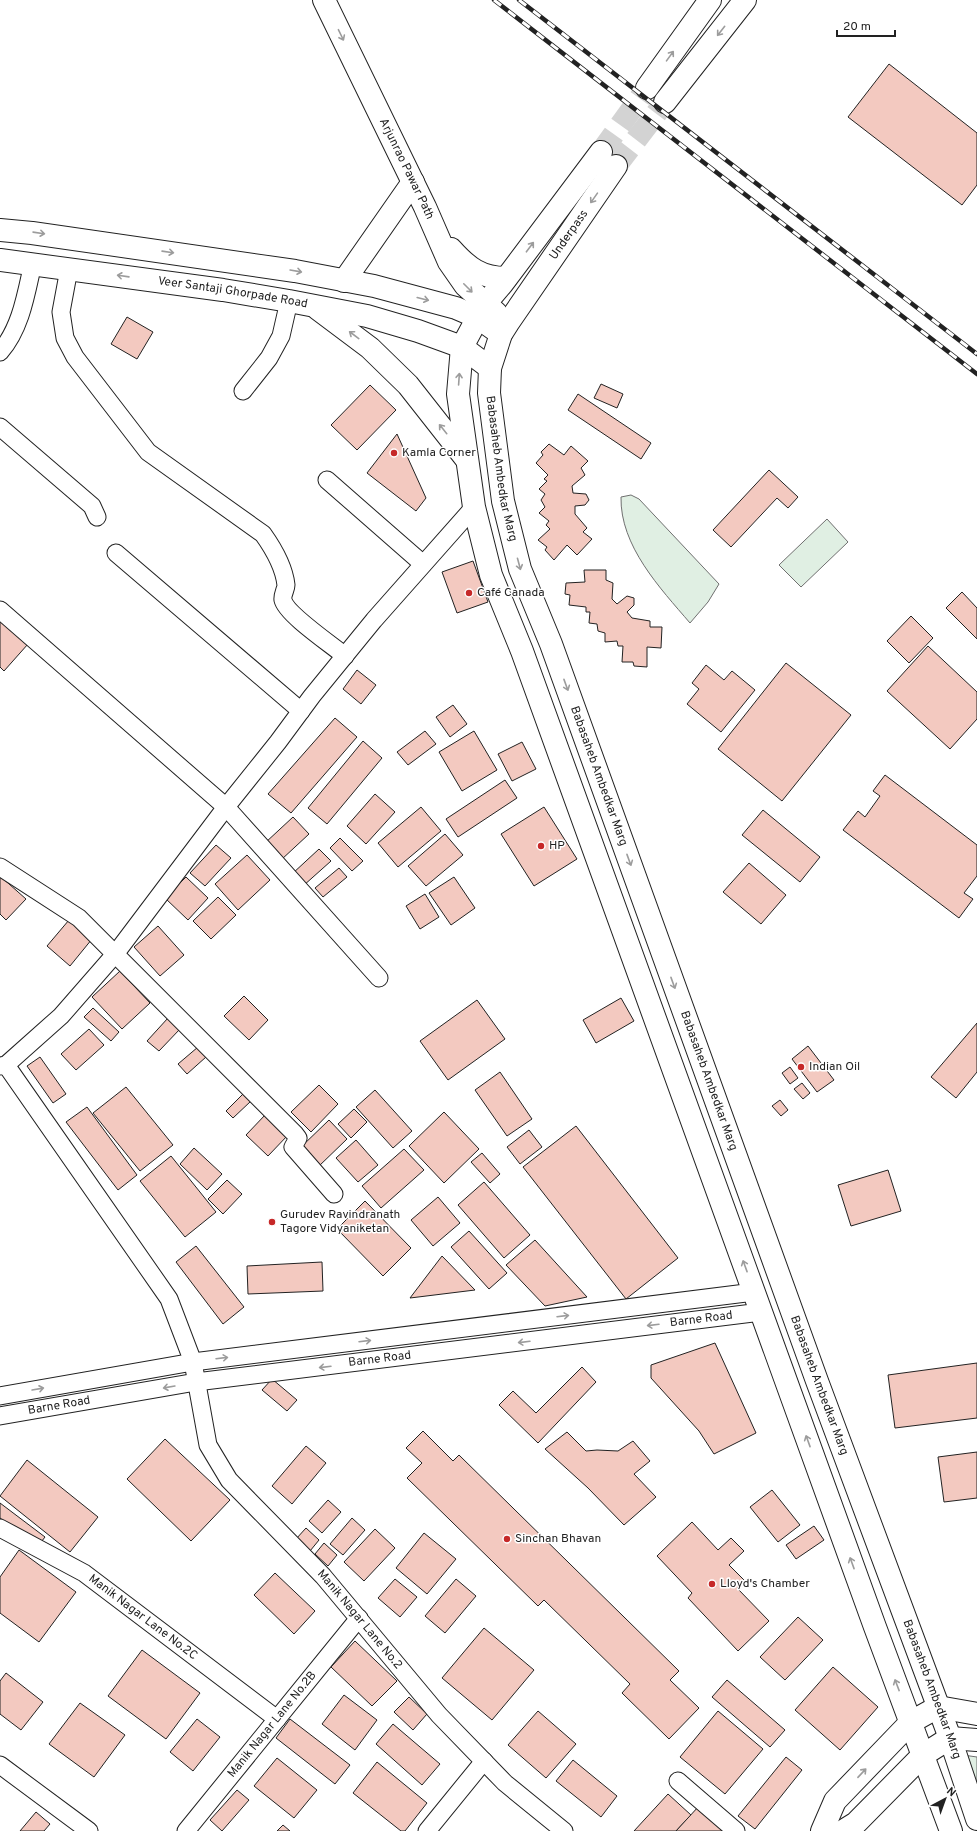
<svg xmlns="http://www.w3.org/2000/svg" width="977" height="1831" viewBox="0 0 977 1831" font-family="Overpass,sans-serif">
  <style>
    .green { fill: #e0efe3; stroke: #6f6f6f }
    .building { fill: #f3c9c0; stroke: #222 }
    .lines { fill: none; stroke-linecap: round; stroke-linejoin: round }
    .primary-tunnel { stroke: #d3d3d3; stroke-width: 22; stroke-dasharray: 22 11; stroke-linecap: butt }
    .minor-casing { stroke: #222; stroke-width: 19 }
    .secondary-casing { stroke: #222; stroke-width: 24 }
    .primary-casing { stroke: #222; stroke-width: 24 }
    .minor { stroke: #fff; stroke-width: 17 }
    .secondary { stroke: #fff; stroke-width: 22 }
    .primary { stroke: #fff; stroke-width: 22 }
    .rail-casing { stroke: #222; stroke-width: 4.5 }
    .rail { stroke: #fff; stroke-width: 3; stroke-dasharray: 9; stroke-linecap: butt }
    .oneway { stroke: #9c9c9c }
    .poi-dot { fill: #c62828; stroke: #fff; stroke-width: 1.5 }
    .labels { text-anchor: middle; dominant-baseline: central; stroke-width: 3; stroke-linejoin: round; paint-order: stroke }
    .street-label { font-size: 12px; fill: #222; stroke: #fff }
    .poi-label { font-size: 12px; fill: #222; stroke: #fff; text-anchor: start }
  </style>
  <rect width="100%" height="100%" fill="#fff"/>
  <g class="green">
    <path d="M631 495 639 499 719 584 708 602 690 623C660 588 620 546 621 497Z"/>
    <polygon points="827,519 848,542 801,587 779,565"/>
    <polygon points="963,1755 977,1757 977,1798"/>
  </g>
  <g class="building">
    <polygon points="889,64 977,133 977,185 962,205 848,117"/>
    <polygon points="127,317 153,332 137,359 111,344"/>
    <polygon points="601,384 623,394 617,408 594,398"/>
    <polygon points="370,385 396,410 357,450 331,425"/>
    <polygon points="578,394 651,443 641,459 568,410"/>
    <polygon points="397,434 426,498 416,511 367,473"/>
    <polygon points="549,444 564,455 571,446 588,461 581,468 585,475 572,486 573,493 586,494 589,500 585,505 575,506 575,514 587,528 583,532 592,539 577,555 567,545 554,560 545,550 547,547 538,540 550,529 546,525 549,521 539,513 545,507 541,500 545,494 539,489 547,481 544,479 548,475 536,463 543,455 541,452"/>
    <polygon points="769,470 798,497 788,508 777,498 731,547 713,530"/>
    <polygon points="473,561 488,602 457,613 442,572"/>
    <polygon points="584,570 606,570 606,580 613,583 612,599 617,604 627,596 634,598 634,605 627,612 632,618 650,621 650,627 662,627 661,648 647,647 647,667 634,666 633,662 622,662 623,646 618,646 617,641 605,642 605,633 598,631 597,624 589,623 590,612 586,612 586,607 569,605 570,595 565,594 566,583 585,582"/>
    <polygon points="962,592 977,608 977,639 946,608"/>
    <polygon points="911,616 933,638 909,663 887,641"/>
    <polygon points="0,619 28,644 4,671 0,667"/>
    <polygon points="928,646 977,692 977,719 950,749 887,691"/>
    <polygon points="786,663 851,715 782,801 718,749"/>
    <polygon points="706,665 724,680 732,671 755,690 721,732 687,704 699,689 692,683"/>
    <polygon points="357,670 376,685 361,704 343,689"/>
    <polygon points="453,705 467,724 450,737 436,717"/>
    <polygon points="335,718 357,737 291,813 268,794"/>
    <polygon points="425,731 436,744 408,765 397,752"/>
    <polygon points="474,731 497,770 462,791 439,752"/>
    <polygon points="363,741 382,758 327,824 308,808"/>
    <polygon points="522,742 536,769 512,781 498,754"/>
    <polygon points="885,775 977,845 977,876 964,893 973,899 959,918 843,830 858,811 865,817 880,796 873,791"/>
    <polygon points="505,780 517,798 458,837 446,819"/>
    <polygon points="375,794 395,812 366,844 347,826"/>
    <polygon points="421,807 441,831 398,867 378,843"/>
    <polygon points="544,807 577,859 534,886 501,834"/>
    <polygon points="763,810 820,857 800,882 742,835"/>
    <polygon points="293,817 309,834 281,860 265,843"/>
    <polygon points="445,834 463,855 426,886 408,866"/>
    <polygon points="340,838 363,861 352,871 330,848"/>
    <polygon points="216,845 231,858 205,886 190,873"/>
    <polygon points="319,849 331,861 303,886 292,874"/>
    <polygon points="247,855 270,880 238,910 215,884"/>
    <polygon points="749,863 786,895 761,924 723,892"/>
    <polygon points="339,868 347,877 323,897 315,888"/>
    <polygon points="0,876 26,899 6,920 0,914"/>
    <polygon points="186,877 208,898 188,920 165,898"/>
    <polygon points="454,877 475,908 451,925 429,893"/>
    <polygon points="425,894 439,917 420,929 406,906"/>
    <polygon points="218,897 236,915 211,939 193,921"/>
    <polygon points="69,920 92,939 70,966 47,946"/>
    <polygon points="158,926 184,955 160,976 134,947"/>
    <polygon points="120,971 150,1003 122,1029 92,997"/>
    <polygon points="244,996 268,1020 249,1040 224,1016"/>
    <polygon points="621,998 634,1021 596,1043 583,1020"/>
    <polygon points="477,1000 505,1039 448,1080 420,1041"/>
    <polygon points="93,1008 119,1032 111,1041 84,1017"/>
    <polygon points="168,1018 180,1029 159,1051 147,1041"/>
    <polygon points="977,1023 977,1072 956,1098 931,1077"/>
    <polygon points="89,1029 104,1045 76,1070 61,1054"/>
    <polygon points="808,1046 834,1080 817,1092 792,1059"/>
    <polygon points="198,1047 206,1057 187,1074 178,1064"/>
    <polygon points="40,1057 66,1094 53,1103 27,1066"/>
    <polygon points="790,1067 798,1078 790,1084 782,1073"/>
    <polygon points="500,1072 532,1119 507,1136 475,1090"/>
    <polygon points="802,1083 810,1093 803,1099 794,1089"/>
    <polygon points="319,1085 338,1104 311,1132 291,1112"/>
    <polygon points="126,1087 173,1145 140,1171 93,1113"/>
    <polygon points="375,1090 412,1131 393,1148 356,1107"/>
    <polygon points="244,1093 251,1101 233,1118 226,1111"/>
    <polygon points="780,1100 788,1110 781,1116 772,1106"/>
    <polygon points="87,1107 137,1175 118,1190 66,1122"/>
    <polygon points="354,1109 367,1122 351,1138 338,1124"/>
    <polygon points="444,1112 479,1149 444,1183 409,1146"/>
    <polygon points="266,1114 288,1135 268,1156 246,1135"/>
    <polygon points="329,1120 347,1139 318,1167 300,1148"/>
    <polygon points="576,1126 678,1258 626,1299 523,1167"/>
    <polygon points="529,1130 542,1147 520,1164 507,1147"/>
    <polygon points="356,1140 378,1165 358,1182 336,1158"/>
    <polygon points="194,1148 222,1174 207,1190 180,1164"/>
    <polygon points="404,1149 424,1170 381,1208 362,1186"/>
    <polygon points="482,1153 500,1174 490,1183 471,1162"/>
    <polygon points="171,1156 216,1212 185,1237 140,1181"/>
    <polygon points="888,1170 901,1211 851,1226 838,1185"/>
    <polygon points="227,1180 242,1194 223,1214 208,1199"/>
    <polygon points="484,1182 530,1235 504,1258 458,1205"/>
    <polygon points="438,1197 460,1223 433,1246 411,1220"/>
    <polygon points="365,1201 411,1248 383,1276 337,1229"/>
    <polygon points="469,1231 507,1273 489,1289 451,1247"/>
    <polygon points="535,1240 587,1297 545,1306 506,1265"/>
    <polygon points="196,1246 244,1307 223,1324 176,1262"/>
    <polygon points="442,1256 475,1290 410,1298"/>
    <polygon points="322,1262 323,1291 248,1294 247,1266"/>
    <polygon points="715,1343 756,1433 714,1454 699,1431 651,1378 651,1365"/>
    <polygon points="977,1363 977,1418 895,1428 888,1375"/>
    <polygon points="582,1367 596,1382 538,1443 499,1405 513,1391 536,1413"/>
    <polygon points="272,1379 297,1400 287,1411 262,1390"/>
    <polygon points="423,1431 453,1461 459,1455 679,1671 670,1680 699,1708 669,1739 622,1693 630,1684 544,1600 538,1606 407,1478 422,1463 406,1448"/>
    <polygon points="567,1432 586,1451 597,1450 618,1451 633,1441 650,1461 634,1474 656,1497 624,1525 588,1488 545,1449"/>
    <polygon points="165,1439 230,1500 191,1541 127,1479"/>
    <polygon points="306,1446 326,1463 292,1504 272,1486"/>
    <polygon points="977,1452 977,1498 944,1502 938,1457"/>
    <polygon points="27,1460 98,1517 70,1552 0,1496"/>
    <polygon points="772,1490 800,1525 778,1542 750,1507"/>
    <polygon points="328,1500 341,1512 322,1533 309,1521"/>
    <polygon points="0,1503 45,1537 38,1546 0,1518"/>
    <polygon points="352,1518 365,1530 343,1555 330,1544"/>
    <polygon points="692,1522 718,1550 731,1538 744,1551 729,1565 745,1581 737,1588 769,1621 738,1651 688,1598 692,1593 657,1556"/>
    <polygon points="814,1526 824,1540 796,1559 786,1545"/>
    <polygon points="306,1528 319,1540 310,1551 296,1539"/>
    <polygon points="375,1529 395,1548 364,1581 344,1562"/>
    <polygon points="424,1533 456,1559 427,1594 396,1568"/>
    <polygon points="324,1543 337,1555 328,1566 315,1554"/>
    <polygon points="19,1550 76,1592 39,1642 0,1613 0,1577"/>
    <polygon points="275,1573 315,1611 294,1634 254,1595"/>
    <polygon points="395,1579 417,1597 400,1617 378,1598"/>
    <polygon points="456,1579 476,1596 445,1633 425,1616"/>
    <polygon points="798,1617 823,1640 785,1680 760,1657"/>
    <polygon points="484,1628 534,1670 492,1720 442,1678"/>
    <polygon points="355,1641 397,1681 372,1706 331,1667"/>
    <polygon points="142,1650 200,1693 166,1739 108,1696"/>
    <polygon points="833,1667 878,1707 840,1750 795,1710"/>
    <polygon points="6,1673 43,1702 21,1730 0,1714 0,1681"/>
    <polygon points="727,1680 785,1730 770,1747 712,1697"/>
    <polygon points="344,1695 377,1720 355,1750 322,1724"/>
    <polygon points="409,1697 427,1714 413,1730 394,1712"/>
    <polygon points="80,1703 125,1735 94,1777 49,1744"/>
    <polygon points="538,1711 576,1744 546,1778 508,1745"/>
    <polygon points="718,1711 763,1749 725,1794 680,1757"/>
    <polygon points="197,1719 220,1737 193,1771 170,1752"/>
    <polygon points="290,1719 350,1765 335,1784 276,1738"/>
    <polygon points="393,1724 440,1764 422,1785 376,1744"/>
    <polygon points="786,1757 802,1770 755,1829 738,1816"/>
    <polygon points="277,1758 317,1790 294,1818 254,1786"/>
    <polygon points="573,1760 617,1796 601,1817 556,1781"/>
    <polygon points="377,1762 427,1803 405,1831 401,1831 353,1793"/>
    <polygon points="237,1790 249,1800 222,1831 210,1820"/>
    <polygon points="668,1794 691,1815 676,1831 634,1831"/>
    <polygon points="699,1806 726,1831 676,1831"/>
    <polygon points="36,1812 50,1824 44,1831 20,1831"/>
    <polygon points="283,1825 290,1831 277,1831"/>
  </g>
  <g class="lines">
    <g class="primary-tunnel">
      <polyline points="601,152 647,88"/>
      <polyline points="616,166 665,102"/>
    </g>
    <defs>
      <g id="minor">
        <path d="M69 269 61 312 65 338 75 357 148 452 263 534C273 548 284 567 286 585 286 589 282 595 283 600 286 614 332 645 345 656"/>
        <path d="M0 352C21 328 26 294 33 263"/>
        <polyline points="243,391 269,358 281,336 289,301"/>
        <polyline points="0,427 92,506 97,517"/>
        <polyline points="327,480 423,564"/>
        <polyline points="116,553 301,711"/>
        <polyline points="0,610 226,807 379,978"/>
        <polyline points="0,867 79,918 295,1134 298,1138 293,1147 334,1194"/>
        <path id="s1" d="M6 1065 169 1299 193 1362 208 1445 229 1480 323 1576 439 1715 505 1783 564 1831"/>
        <polyline points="0,1066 6,1065 61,1016 116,953 226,807 278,742 312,696 374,620 474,507"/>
        <polyline points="0,1396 193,1362 754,1292"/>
        <path id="s2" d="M0 1416 196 1382 761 1312"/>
        <path id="s3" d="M0 1528 84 1573 277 1719"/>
        <polyline points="0,1765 89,1831"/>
        <polyline points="678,1781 736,1831"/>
        <path id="s4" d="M186 1831 359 1618"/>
        <polyline points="427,1831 484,1761"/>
      </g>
      <g id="secondary">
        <polyline points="0,230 32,233 295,271 374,286 456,308 477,317 501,334"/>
        <path id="s5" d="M0 260 223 290 289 301 367 316 418 331 462 347 490 368"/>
        <polyline points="344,281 413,182"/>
        <polyline points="318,309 370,348 408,385 467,460"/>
        <polyline points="911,1722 938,1707 977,1714"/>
        <polyline points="923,1755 950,1738 977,1740"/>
      </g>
      <g id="primary">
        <path id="s6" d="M324 0 425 207 449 262 465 285 496 313"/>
        <polyline points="647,88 710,0"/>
        <polyline points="665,102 745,0"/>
        <polyline points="601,152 502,284 485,304 462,347 458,394 474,507 491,575 522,651 875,1627 951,1831"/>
        <path id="s7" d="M616 166 508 323 501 334 490 368 489 393 503 501 520 569 551 644 817 1381 950 1738 977 1819"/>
        <path d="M451 249C468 268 481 278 506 278"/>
        <polyline points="822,1831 835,1801 911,1722"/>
        <polyline points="843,1831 856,1823 923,1755"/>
      </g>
    </defs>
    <use href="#minor" class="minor-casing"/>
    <use href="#secondary" class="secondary-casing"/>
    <use href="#primary" class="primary-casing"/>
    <use href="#minor" class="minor"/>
    <use href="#secondary" class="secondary"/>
    <use href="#primary" class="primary"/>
    <defs>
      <g id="rail">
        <polyline points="494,0 977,374"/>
        <polyline points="519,0 977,354"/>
      </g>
    </defs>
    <use href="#rail" class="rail-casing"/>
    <use href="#rail" class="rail"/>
  </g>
  <defs><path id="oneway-shaft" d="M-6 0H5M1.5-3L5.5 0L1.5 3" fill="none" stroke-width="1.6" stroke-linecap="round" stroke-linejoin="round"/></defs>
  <g class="oneway">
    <use href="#oneway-shaft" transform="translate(721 31) rotate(128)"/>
    <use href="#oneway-shaft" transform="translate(341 35) rotate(64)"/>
    <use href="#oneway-shaft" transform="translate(670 56) rotate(-54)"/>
    <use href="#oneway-shaft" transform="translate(594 198) rotate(125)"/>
    <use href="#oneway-shaft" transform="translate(39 233) rotate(8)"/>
    <use href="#oneway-shaft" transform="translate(530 247) rotate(-53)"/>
    <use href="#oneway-shaft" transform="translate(168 252) rotate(8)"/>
    <use href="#oneway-shaft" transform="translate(296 271) rotate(10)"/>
    <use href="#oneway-shaft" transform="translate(123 276) rotate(-172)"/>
    <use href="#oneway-shaft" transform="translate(468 288) rotate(45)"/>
    <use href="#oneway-shaft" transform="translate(423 299) rotate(14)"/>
    <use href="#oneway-shaft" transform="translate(354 335) rotate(-143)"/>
    <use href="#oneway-shaft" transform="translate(459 379) rotate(-86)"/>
    <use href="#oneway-shaft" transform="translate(443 429) rotate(-129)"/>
    <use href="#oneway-shaft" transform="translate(519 564) rotate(75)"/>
    <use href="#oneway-shaft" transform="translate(566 685) rotate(70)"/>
    <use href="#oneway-shaft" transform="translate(629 860) rotate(70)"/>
    <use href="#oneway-shaft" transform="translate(673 983) rotate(70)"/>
    <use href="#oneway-shaft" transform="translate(745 1266) rotate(-110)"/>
    <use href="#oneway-shaft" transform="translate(563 1316) rotate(-7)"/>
    <use href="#oneway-shaft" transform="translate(653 1325) rotate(173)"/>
    <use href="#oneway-shaft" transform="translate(365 1341) rotate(-7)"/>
    <use href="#oneway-shaft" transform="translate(524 1342) rotate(173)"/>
    <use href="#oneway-shaft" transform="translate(222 1358) rotate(-7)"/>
    <use href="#oneway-shaft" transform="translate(325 1367) rotate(173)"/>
    <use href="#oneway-shaft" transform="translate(169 1387) rotate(170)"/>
    <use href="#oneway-shaft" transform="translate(38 1389) rotate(-10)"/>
    <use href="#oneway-shaft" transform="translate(808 1441) rotate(-110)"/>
    <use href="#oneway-shaft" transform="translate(852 1563) rotate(-110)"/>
    <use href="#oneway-shaft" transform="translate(897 1685) rotate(-111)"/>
    <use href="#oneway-shaft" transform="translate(862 1773) rotate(-47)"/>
  </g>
  <g class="poi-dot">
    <circle cx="394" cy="453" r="4"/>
    <circle cx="469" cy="593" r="4"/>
    <circle cx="541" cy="846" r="4"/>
    <circle cx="801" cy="1067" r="4"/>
    <circle cx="272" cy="1222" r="4"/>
    <circle cx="507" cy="1539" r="4"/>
    <circle cx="712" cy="1584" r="4"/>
  </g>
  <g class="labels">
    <g class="street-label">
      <text stroke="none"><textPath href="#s6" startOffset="188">Arjunrao Pawar Path</textPath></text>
      <text transform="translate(569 235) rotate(-55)">Underpass</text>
      <text stroke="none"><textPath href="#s5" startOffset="235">Veer Santaji Ghorpade Road</textPath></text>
      <text stroke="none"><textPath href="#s7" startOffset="341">Babasaheb Ambedkar Marg</textPath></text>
      <text stroke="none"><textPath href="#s7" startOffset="665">Babasaheb Ambedkar Marg</textPath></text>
      <text stroke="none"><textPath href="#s7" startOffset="989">Babasaheb Ambedkar Marg</textPath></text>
      <text stroke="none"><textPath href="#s2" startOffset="708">Barne Road</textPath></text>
      <text stroke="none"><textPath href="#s2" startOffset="384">Barne Road</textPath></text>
      <text stroke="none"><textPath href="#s7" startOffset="1313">Babasaheb Ambedkar Marg</textPath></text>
      <text stroke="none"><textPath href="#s2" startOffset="60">Barne Road</textPath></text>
      <text stroke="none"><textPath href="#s3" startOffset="169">Manik Nagar Lane No.2C</textPath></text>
      <text stroke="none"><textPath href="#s1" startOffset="669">Manik Nagar Lane No.2</textPath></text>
      <text stroke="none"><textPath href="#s7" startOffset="1637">Babasaheb Ambedkar Marg</textPath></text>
      <text stroke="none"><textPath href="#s4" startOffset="137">Manik Nagar Lane No.2B</textPath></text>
    </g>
    <g class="poi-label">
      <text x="402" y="453">Kamla Corner</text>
      <text x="477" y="593">Café Canada</text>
      <text x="549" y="846">HP</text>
      <text x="809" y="1067">Indian Oil</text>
      <text x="280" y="1215">Gurudev Ravindranath<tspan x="280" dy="14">Tagore Vidyaniketan</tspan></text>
      <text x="515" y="1539">Sinchan Bhavan</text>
      <text x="720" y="1584">Lloyd's Chamber</text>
    </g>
  </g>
  <g transform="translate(945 1799) rotate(41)" stroke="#ffffff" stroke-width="3" paint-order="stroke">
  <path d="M0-3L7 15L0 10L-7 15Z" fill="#222222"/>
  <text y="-6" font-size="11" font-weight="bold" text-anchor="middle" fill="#222222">N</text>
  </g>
  <path d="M837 30v6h58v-6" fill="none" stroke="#222222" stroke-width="2"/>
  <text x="843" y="30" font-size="12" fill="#222222" stroke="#ffffff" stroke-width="3" paint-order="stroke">20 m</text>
</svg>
